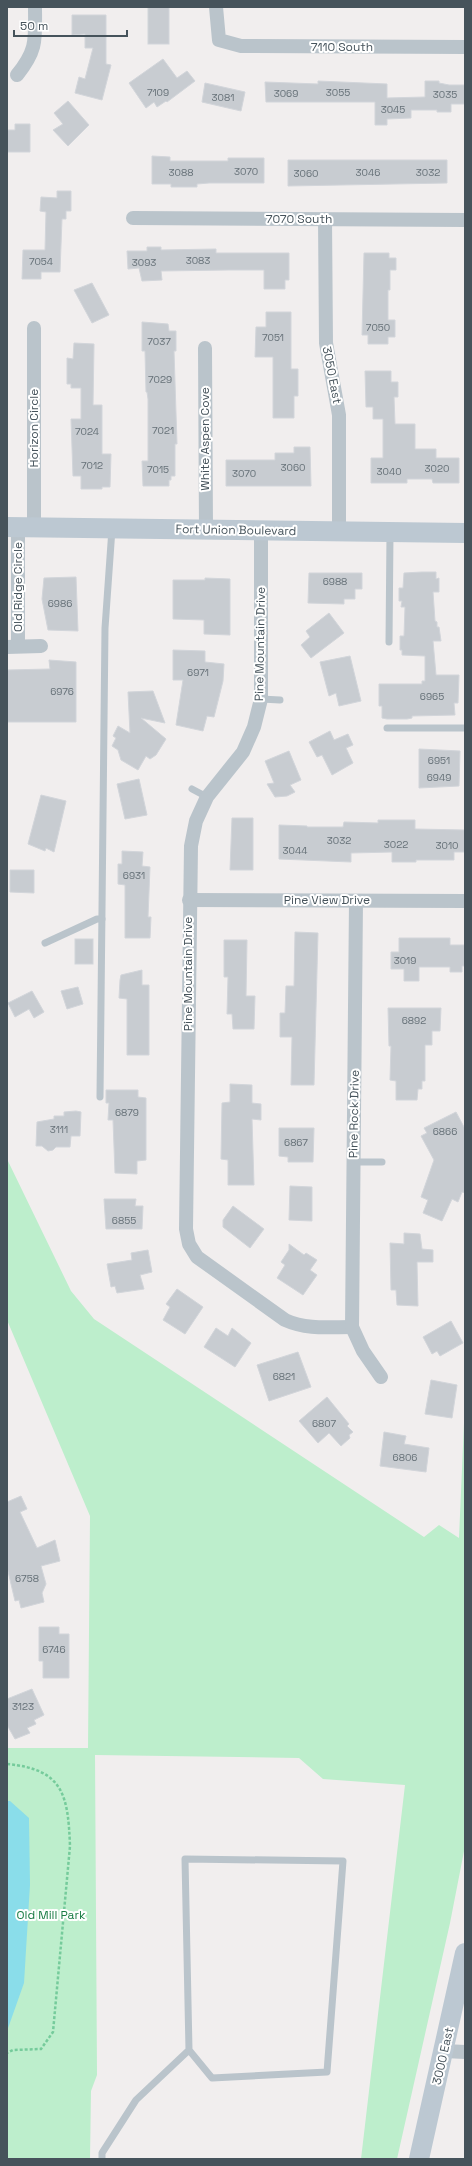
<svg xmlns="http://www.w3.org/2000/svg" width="472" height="2166" viewBox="0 0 472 2166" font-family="'Space Grotesk',sans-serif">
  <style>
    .green { fill: #bdeecc }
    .water { fill: #8addea }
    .building { fill: #c8ccd1; stroke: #d2d5da }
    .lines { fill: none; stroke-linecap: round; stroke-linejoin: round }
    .path { stroke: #75cb9b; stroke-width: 2.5; stroke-dasharray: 3 2; stroke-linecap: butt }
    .lane { stroke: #bac4cb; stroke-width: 7 }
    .street { stroke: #bac4cb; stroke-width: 14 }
    .secondary { stroke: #bcc8d2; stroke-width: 20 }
    .labels { text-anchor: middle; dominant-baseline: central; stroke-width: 4; stroke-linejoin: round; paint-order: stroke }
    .number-label { font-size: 10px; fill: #667178 }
    .street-label { font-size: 12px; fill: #46535b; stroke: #fff }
    .park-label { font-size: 12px; fill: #187b43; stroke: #fff }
  </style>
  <rect width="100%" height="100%" fill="#f1eeee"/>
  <polygon class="green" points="7,1159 71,1291 94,1319 424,1537 439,1525 459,1538 465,1400 465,1846 450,1923 397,2159 361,2159 405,1785 323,1779 299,1758 95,1755 97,2075 91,2091 90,2159 7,2159 7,1748 88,1748 90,1516 7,1320"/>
  <polygon class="water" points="7,1801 10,1801 29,1818 30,1885 24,1983 7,2031"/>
  <g class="building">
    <rect x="148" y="7" width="21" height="37"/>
    <polygon points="72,15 106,15 106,64 111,65 102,100 75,93 79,77 85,79 93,48 85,48 85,34 72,35"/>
    <polygon points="163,59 177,78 187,71 195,81 167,102 166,101 157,107 154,102 146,108 129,83"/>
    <polygon points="318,81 387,84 387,98 425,97 425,81 439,81 439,83 449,85 465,85 465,104 451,104 451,112 437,112 437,110 411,110 411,118 387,119 387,125 375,125 375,102 266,102 265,82 318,84"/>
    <polygon points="205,83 245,92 241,111 202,102"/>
    <polygon points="68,101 89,125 68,146 53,130 63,124 54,113"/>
    <polygon points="15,124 30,124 30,152 7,152 7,130 15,130"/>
    <polygon points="152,156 170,157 170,161 228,161 228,158 264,158 264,183 209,183 197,184 197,187 171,187 171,184 152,184"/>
    <polygon points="288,160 447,160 447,183 288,186"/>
    <polygon points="57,191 71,191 71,211 66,211 66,219 62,219 60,272 41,272 41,279 22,279 23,250 45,250 46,212 40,211 41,197 57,198"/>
    <polygon points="147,247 161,247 161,250 216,249 216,253 289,253 289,280 285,280 285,289 264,289 264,270 228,270 161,271 162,280 142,281 139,268 128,269 127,251 147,251"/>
    <polygon points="364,253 389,253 389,258 396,258 396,270 390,270 390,290 388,290 388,320 395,320 395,337 388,337 388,344 368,344 368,335 362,335"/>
    <polygon points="92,283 109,315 92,323 74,290"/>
    <polygon points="266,312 291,312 291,369 298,369 298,396 294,396 294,418 273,418 273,357 255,357 256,327 266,327"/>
    <polygon points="142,322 168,324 169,331 176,331 176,351 174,351 177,444 175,444 175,476 171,476 171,480 169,480 169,486 143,486 142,461 148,461 148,399 147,392 146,392 145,351 142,351"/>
    <polygon points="74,343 94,344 93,405 102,405 102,454 111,454 110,487 102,487 102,489 81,489 81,476 73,476 71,419 81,419 81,388 71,388 71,384 67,384 67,358 73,359"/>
    <polygon points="365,371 391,371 391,382 398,382 398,397 394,397 395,424 415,424 415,449 436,449 436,458 459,458 459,483 433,483 432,479 407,479 407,483 371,483 371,458 383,458 383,419 373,419 373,407 366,407"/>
    <polygon points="294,447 310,447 311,486 226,486 226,460 275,460 275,453 294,453"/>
    <polygon points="422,572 436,572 436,579 439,578 439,592 433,592 435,621 437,622 437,627 439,627 441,641 433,641 436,675 459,675 458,703 454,703 455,715 412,716 412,718 407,719 387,719 382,718 382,706 379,706 379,684 422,684 422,681 425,681 425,656 402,655 402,650 400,650 400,636 404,636 405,607 401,607 402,601 399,601 399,588 403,588 404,573"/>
    <polygon points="309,573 362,573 362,589 355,589 355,599 344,599 344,604 308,603"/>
    <polygon points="76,577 78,631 48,630 42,599 44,578"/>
    <polygon points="205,578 230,579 230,635 204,634 204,620 173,619 173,580 205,580"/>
    <polygon points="329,613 344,633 311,658 301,645 310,637 306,631"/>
    <polygon points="173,650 205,651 205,662 224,664 223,681 214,717 207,716 203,731 176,725 183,680 173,680"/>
    <polygon points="350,656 361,701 339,706 336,693 329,696 320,662"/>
    <polygon points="49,660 76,662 76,722 7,722 7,670 50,669"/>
    <polygon points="153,691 165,723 141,718 166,739 156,755 150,759 146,756 138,770 121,760 118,750 112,746 116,738 113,736 118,726 130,733 128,692"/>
    <polygon points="330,731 334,740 348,734 353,745 346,748 353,763 332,775 322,755 317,757 309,742"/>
    <polygon points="419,749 460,751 459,786 419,788"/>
    <polygon points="289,751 301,780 290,785 295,792 287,796 275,797 267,784 274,783 265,761"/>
    <polygon points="139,779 147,815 125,819 117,784"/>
    <polygon points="41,795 66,801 54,852 46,848 45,851 28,844"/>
    <polygon points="232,818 253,818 253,870 230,870"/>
    <polygon points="378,820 415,820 415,829 465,830 465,852 454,852 454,860 416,860 416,862 392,862 392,852 351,853 351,862 279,859 279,825 307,826 307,827 343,827 344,822 378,823"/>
    <polygon points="122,851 143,852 142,866 150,867 148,917 151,917 150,938 125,938 125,885 118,884 118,864 122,864"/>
    <polygon points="10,870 34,870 34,893 10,892"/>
    <polygon points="295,932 318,933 314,1085 291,1085 292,1037 280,1037 280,1013 285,1013 286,986 294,986"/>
    <polygon points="399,938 450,938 450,945 465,945 465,966 462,966 462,972 450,972 450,967 419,967 419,981 404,981 404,969 391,969 391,952 399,952"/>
    <rect x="75" y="939" width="18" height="25"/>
    <polygon points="224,940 247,940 246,996 255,996 254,1029 233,1029 232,1014 227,1014 228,977 224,977"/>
    <polygon points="142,970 142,985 149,985 149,1055 127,1055 127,999 119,998 120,980 121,975"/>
    <polygon points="78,987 83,1004 67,1009 61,991"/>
    <polygon points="32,991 44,1012 34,1018 29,1009 15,1017 8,1003"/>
    <polygon points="388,1008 441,1008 440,1031 432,1031 432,1045 425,1045 425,1081 422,1081 422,1089 418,1089 417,1100 396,1100 396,1081 390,1080 391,1046 389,1046"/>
    <polygon points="230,1084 252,1085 252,1103 261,1104 261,1120 252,1119 254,1185 228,1185 228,1160 221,1159 222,1103 230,1102"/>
    <polygon points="106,1090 138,1090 138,1097 146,1098 146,1160 137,1161 137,1174 115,1173 113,1120 108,1120 109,1103 106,1103"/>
    <polygon points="76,1111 81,1112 80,1136 71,1136 70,1147 56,1147 53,1150 48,1151 42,1146 36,1146 37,1122 54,1119 54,1116 64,1116 64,1112"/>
    <polygon points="456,1112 465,1129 465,1193 462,1192 458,1202 452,1199 442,1221 423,1213 428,1200 421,1197 434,1160 421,1136 427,1133 424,1128"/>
    <polygon points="279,1128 314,1128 313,1162 288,1162 288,1157 279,1156"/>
    <polygon points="290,1186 312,1187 312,1221 289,1220"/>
    <polygon points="104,1199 136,1199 135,1206 143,1206 142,1229 106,1229"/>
    <polygon points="233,1206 264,1229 250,1248 223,1227 223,1220"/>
    <polygon points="404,1233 420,1234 422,1249 433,1250 433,1262 417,1262 418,1306 397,1305 396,1290 391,1290 390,1243 404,1244"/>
    <polygon points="289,1244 304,1255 306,1253 317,1260 310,1270 317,1275 303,1295 277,1278 285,1265 281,1262 289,1250"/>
    <polygon points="148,1250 152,1272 140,1275 144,1289 117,1293 115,1286 111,1287 107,1264 132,1260 131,1253"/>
    <polygon points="177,1289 203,1307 185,1334 163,1320 170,1307 166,1304"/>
    <polygon points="451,1321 463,1343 440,1356 437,1351 432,1354 423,1337"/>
    <polygon points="216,1328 228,1336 232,1328 251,1343 235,1367 204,1347"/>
    <polygon points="298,1352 311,1387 269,1401 257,1365"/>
    <polygon points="431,1380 457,1385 452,1418 425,1414"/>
    <polygon points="327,1397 349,1424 347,1426 353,1432 349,1435 350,1438 341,1446 329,1433 318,1443 299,1421"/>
    <polygon points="384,1432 406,1436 404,1444 429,1448 426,1472 380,1466"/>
    <polygon points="21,1496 27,1509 20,1512 37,1548 55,1540 60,1561 41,1566 46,1584 42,1593 44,1602 21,1608 19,1600 15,1601 7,1567 7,1502"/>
    <polygon points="39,1627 59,1627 59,1634 69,1634 69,1678 43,1678 43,1661 39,1661"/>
    <polygon points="32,1689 44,1715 34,1720 36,1724 27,1728 30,1733 15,1739 7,1725 7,1699"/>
  </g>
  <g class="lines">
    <path class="path" d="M7 1764C64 1769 68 1796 70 1846L53 2032 41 2049 13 2050 7 2053"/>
    <g class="lane">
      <polyline points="389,642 390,534"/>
      <polyline points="261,699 280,700"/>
      <polyline points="387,728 465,728"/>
      <polyline points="192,789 207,797"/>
      <polyline points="45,943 97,919 102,919"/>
      <polyline points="100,1097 105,628 112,529"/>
      <polyline points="354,1162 382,1162"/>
      <polyline points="102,2159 102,2153 136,2100 189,2050 185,1859 343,1861 327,2072 212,2078 189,2050"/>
    </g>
    <g class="street">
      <polyline points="216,7 219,40 241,46 465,47"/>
      <path d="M17 75C38 49 35 39 35 7"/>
      <polyline points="133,218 465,220"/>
      <polyline points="325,219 326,343 339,415 339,531"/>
      <polyline points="34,328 34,527"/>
      <polyline points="205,348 206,530"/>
      <polyline points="18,527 18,646"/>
      <path d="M261 530V699L254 727 243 752 207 797 196 821 191 846 186 1229 189 1244 197 1257 285 1320C307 1330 329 1327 352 1327"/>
      <polyline points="7,647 41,646"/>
      <polyline points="189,900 465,901"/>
      <polyline points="356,901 352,1327 363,1351 381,1377"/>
      <polyline points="444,2051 465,2052"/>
    </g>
    <g class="secondary">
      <polyline points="7,527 465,533"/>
      <polyline points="419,2159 465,1953"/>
    </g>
  </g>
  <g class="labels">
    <g class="number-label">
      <text x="158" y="92">7109</text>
      <text x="338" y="92">3055</text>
      <text x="286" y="93">3069</text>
      <text x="445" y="94">3035</text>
      <text x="223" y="97">3081</text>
      <text x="393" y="109">3045</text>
      <text x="246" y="171">3070</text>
      <text x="181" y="172">3088</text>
      <text x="368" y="172">3046</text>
      <text x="428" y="172">3032</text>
      <text x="306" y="173">3060</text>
      <text x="198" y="260">3083</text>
      <text x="41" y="261">7054</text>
      <text x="144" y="262">3093</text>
      <text x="378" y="327">7050</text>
      <text x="273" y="337">7051</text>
      <text x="159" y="341">7037</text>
      <text x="160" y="379">7029</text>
      <text x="163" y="430">7021</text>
      <text x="87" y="431">7024</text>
      <text x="92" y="465">7012</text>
      <text x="293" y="467">3060</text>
      <text x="437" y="468">3020</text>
      <text x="158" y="469">7015</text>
      <text x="389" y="471">3040</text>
      <text x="244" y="473">3070</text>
      <text x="335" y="581">6988</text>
      <text x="60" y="603">6986</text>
      <text x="198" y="672">6971</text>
      <text x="62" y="691">6976</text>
      <text x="432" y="696">6965</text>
      <text x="439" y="760">6951</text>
      <text x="439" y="777">6949</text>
      <text x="339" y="840">3032</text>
      <text x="396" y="844">3022</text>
      <text x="447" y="845">3010</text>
      <text x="295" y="850">3044</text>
      <text x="134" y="875">6931</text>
      <text x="405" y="960">3019</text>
      <text x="414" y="1020">6892</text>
      <text x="127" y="1112">6879</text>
      <text x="59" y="1129">3111</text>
      <text x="445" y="1131">6866</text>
      <text x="296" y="1142">6867</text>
      <text x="124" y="1220">6855</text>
      <text x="284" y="1376">6821</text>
      <text x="324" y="1423">6807</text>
      <text x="405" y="1457">6806</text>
      <text x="27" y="1578">6758</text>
      <text x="54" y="1649">6746</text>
      <text x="23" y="1706">3123</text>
    </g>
    <g class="street-label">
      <text x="342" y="47">7110 South</text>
      <text x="299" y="219">7070 South</text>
      <text transform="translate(332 375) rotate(79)">3050 East</text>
      <text transform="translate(34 428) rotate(-90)">Horizon Circle</text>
      <text transform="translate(205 439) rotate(-90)">White Aspen Cove</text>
      <text transform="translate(236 530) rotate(1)">Fort Union Boulevard</text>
      <text transform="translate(18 587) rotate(-90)">Old Ridge Circle</text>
      <text transform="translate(260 644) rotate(-89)">Pine Mountain Drive</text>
      <text x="327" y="900">Pine View Drive</text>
      <text transform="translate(188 974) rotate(-90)">Pine Mountain Drive</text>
      <text transform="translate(354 1114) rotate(-89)">Pine Rock Drive</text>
      <text transform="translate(443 2056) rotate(-77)">3000 East</text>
    </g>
    <g class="park-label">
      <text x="51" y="1915">Old Mill Park</text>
    </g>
  </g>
  <rect width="472" height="2166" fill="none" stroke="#46535b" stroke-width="16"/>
  <path d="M14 30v6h113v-6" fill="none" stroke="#46535b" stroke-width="2"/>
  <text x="20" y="30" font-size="12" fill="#46535b" stroke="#ffffff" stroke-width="3" paint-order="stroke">50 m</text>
</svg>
